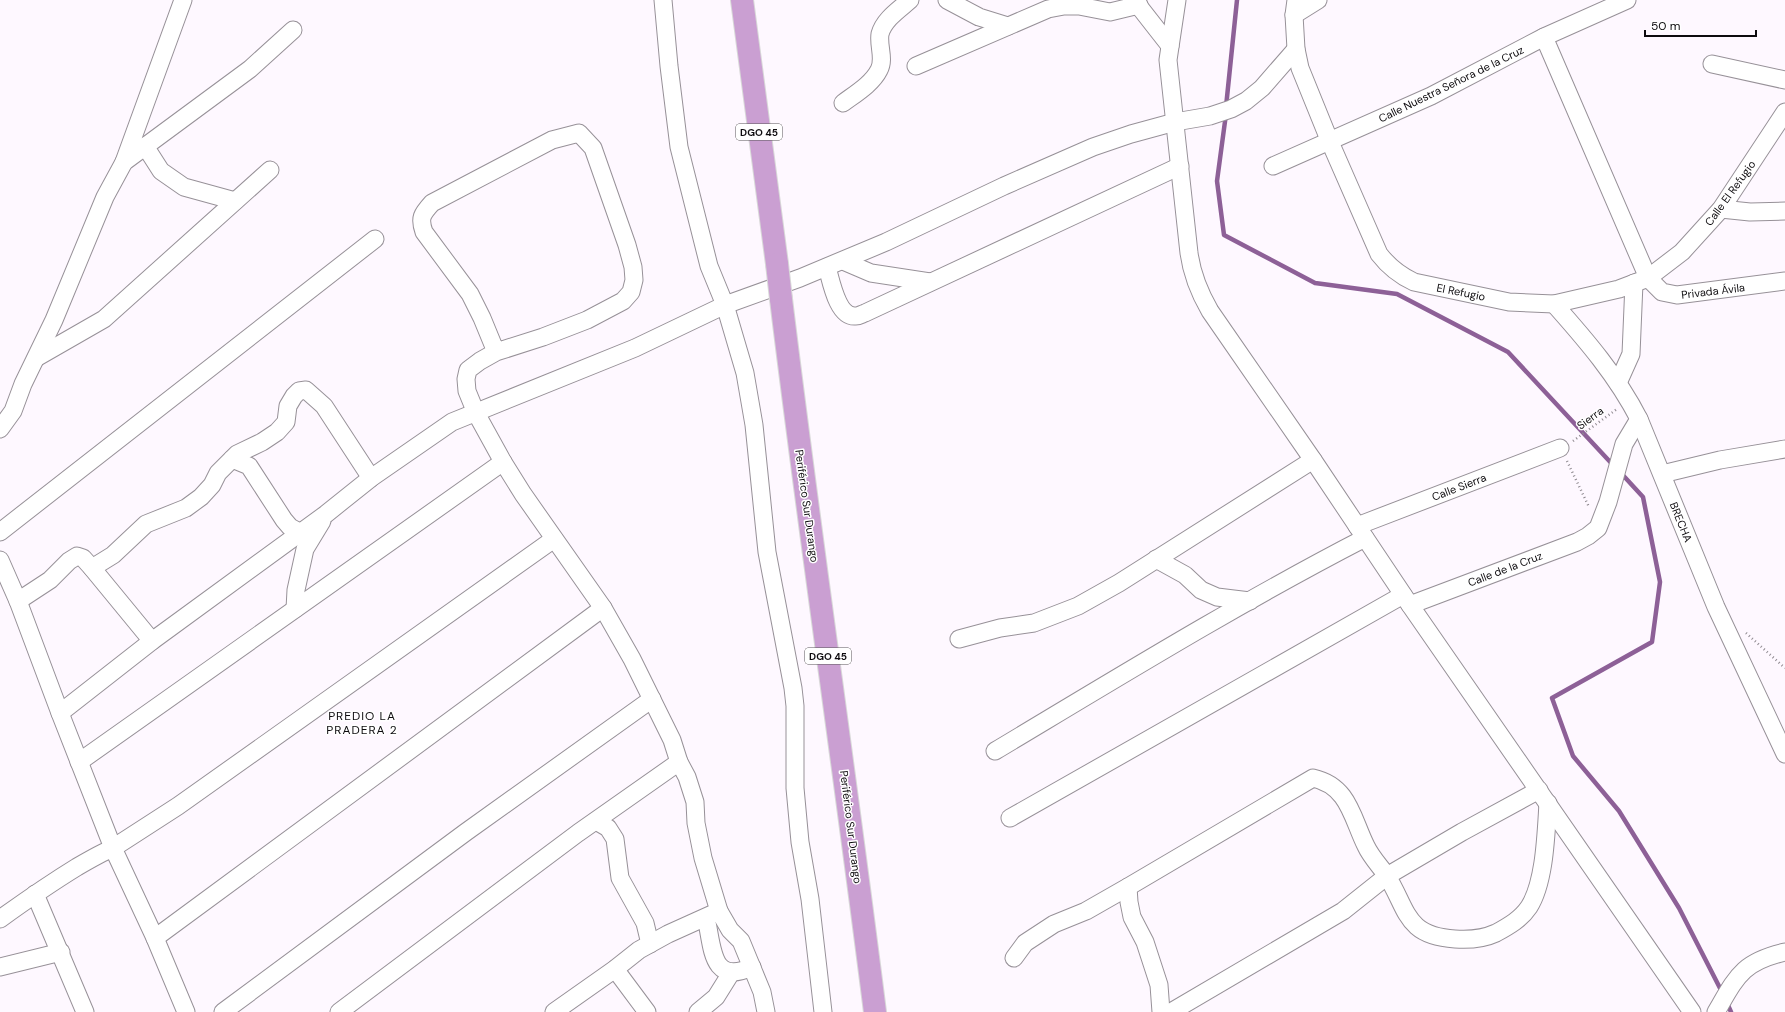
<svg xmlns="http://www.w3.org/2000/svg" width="1785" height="1012" viewBox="0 0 1785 1012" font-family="'DM Sans',sans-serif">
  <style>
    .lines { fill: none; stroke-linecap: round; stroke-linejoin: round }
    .stream { stroke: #8d6097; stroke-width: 4.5 }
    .minor-casing { stroke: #979198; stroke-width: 19 }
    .trunk-casing { stroke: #d8d8d8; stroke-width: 24 }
    .path { stroke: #908b91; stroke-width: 2.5; stroke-dasharray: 1 3; stroke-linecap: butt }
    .minor { stroke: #fff; stroke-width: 17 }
    .trunk { stroke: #ca9fd2; stroke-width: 22 }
    .trunk-bridge-casing { stroke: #d8d8d8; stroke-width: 24; stroke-linecap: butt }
    .trunk-bridge { stroke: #ca9fd2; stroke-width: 22 }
    .labels { text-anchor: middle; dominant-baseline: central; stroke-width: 3; stroke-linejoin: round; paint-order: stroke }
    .shield { fill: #fff; stroke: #565456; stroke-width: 1 }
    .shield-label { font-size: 10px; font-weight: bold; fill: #0d0b0e }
    .street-label { font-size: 11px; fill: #0d0b0e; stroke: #fff }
    .neighbourhood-label { font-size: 12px; letter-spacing: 1px; fill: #0d0b0e; stroke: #fff }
  </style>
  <rect width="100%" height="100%" fill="#fef8ff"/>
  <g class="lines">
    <g class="stream">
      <polyline points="1226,107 1237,0"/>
      <polyline points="1226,114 1217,181 1224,235 1315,283 1397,294 1508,352 1613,465"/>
      <polyline points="1620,472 1643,497 1660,582 1652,642 1552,698 1573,756 1619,811 1679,908 1723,994"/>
      <polyline points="1727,1003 1731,1012"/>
    </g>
    <defs>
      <g id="minor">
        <polyline points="663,0 669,66 679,147 709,266 725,305 745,373 754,425 767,552 793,688 795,706 795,788 800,842 810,899 823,1012"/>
        <polyline points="947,0 979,17 1008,26"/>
        <polyline points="1134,0 1170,46"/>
        <path d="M1177 0 1168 60 1189 253C1192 275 1199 292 1210 311L1313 460 1410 605 1692 1012"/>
        <path d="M1296 0 1294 15 1296 49 1300 68 1330 142 1379 254C1389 267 1399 275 1414 282L1509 302 1554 304 1619 289 1648 278 1682 252 1721 209 1785 112"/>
        <polyline points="1294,15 1318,0"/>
        <polyline points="1544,37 1648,278 1662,292 1677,295 1785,281"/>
        <polyline points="1712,64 1785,80"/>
        <polyline points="916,66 1048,9 1064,6 1079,6 1110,12 1139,5"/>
        <path d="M843 103C855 94 872 84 879 70 885 59 878 46 880 34 884 19 900 9 910 0"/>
        <polyline points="145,146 161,171 184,187 235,201"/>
        <polyline points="124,162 183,0"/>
        <polyline points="1273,166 1431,96 1544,37 1627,0"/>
        <polyline points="1721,209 1750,212 1785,211"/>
        <polyline points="843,261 871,273 930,282"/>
        <path d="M827 267C831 280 837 318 856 316 859 316 862 314 865 313L1180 166"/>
        <path d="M1554 304C1586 340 1617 376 1639 419L1716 607 1785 754"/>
        <path d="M496 352 482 318 470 294 424 232C419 218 422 214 432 203L552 140 579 133 593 148 627 245 633 267 634 280 631 292 623 301 587 320 543 337 496 352 480 361 468 370 466 379 467 391 476 413 503 462 523 494 603 608 632 659 672 740 679 762 687 777 695 802 696 823 703 858 719 911 730 930 741 941 762 992 766 1012"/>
        <polyline points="36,358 104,319 270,170"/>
        <polyline points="1618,383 1631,354 1634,283"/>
        <polyline points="0,429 13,411 23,384 54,320 105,197 124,162 250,69 293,30"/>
        <polyline points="232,459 249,466 284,520 290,527 301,533"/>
        <polyline points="1662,474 1720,460 1785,449"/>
        <polyline points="1357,526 1560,448"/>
        <polyline points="0,532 375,239"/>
        <polyline points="1156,559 1185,575 1201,590 1217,597 1250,601"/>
        <polyline points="0,560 18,601 60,713 113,848 155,938 186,1012"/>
        <polyline points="92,568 113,555 146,524 186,508 201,497 212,485 218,473 237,454 262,442 277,432 286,422 288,406 294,396 299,391 306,390 324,406 371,478"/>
        <polyline points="18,601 50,580 69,561 77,556 83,558 92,568 152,641"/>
        <polyline points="1410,605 1577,542 1588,536 1598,528 1608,502 1624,444 1639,419"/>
        <polyline points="295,609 296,590 305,549 322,521"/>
        <polyline points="959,639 1000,628 1034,623 1078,606 1119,583 1313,460"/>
        <polyline points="60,713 152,641 326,514 371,478 452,422 635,348 725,305 800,278 886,242 1004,186 1093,147 1131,134 1175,122 1210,116 1231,109 1246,101 1262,88 1296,49"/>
        <path d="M995 751C1117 678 1239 603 1365 538"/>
        <polyline points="79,762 503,462"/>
        <polyline points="1010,818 1403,595"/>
        <polyline points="596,821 608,828 615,839 620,878 645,923 650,944"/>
        <polyline points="1128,887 1129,902 1132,917 1145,942 1159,985 1161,1012"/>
        <polyline points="35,894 85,1012"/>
        <path d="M706 918C713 946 710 986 752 967"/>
        <path d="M0 919C25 901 51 883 77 867 89 860 101 853 113 848L178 806 554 539"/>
        <polyline points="155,938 603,608"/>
        <path d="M1014 958 1025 943 1054 924 1086 911 1128 887 1313 778C1349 786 1352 818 1366 846 1371 857 1380 866 1387 876 1408 910 1405 936 1455 939 1469 940 1483 939 1496 933 1509 926 1521 919 1529 907 1545 882 1546 833 1548 803"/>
        <polyline points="0,967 61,952"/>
        <polyline points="615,969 647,1012"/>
        <polyline points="223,1012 466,832 652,699"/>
        <polyline points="339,1012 578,833 679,762"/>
        <polyline points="554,1012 615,969 639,950 668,934 719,911"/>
        <polyline points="698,1012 716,997 731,973"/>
        <polyline points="1171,1012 1343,911 1387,876 1462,832 1539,790"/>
        <path d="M1716 1012C1737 976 1742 962 1785 952"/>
      </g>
      <g id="trunk">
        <polyline points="742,0 777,264"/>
        <path d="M781 299C810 537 845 774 875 1012"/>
      </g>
    </defs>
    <use href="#minor" class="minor-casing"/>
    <use href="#trunk" class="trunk-casing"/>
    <g class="path">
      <polyline points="1573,441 1617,409"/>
      <polyline points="1567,461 1589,507"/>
      <polyline points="1746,633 1785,668"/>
    </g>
    <use href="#minor" class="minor"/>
    <use href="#trunk" class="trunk"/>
    <defs>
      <polyline id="trunk-bridge" points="777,264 781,299"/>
    </defs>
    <use href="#trunk-bridge" class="trunk-bridge-casing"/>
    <use href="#trunk-bridge" class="trunk-bridge"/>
  </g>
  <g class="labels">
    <g class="shield">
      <rect x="736" y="124" width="46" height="16" rx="3"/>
      <rect x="805" y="648" width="46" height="16" rx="3"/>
    </g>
    <g class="shield-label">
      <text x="759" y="132">DGO 45</text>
      <text x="828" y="656">DGO 45</text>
    </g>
    <g class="street-label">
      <text transform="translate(1451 84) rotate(-26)">Calle Nuestra Señora de la Cruz</text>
      <text transform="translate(1730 193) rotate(-54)">Calle El Refugio</text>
      <text transform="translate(1713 291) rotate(-7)">Privada Ávila</text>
      <text transform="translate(1461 292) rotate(11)">El Refugio</text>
      <text transform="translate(1590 418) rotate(-36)">Sierra</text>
      <text transform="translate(1459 487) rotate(-21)">Calle Sierra</text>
      <text transform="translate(807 506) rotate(82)">Periférico Sur Durango</text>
      <text transform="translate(1681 522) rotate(68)">BRECHA</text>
      <text transform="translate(1505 569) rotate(-21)">Calle de la Cruz</text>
      <text transform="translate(851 827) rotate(83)">Periférico Sur Durango</text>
    </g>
    <g class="neighbourhood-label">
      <text x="362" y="716">PREDIO LA<tspan x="362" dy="14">PRADERA 2</tspan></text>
    </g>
  </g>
  <path d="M1645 30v6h111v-6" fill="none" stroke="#0d0b0e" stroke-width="2"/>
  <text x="1651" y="30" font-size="12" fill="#0d0b0e" stroke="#ffffff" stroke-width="3" paint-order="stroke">50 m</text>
</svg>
